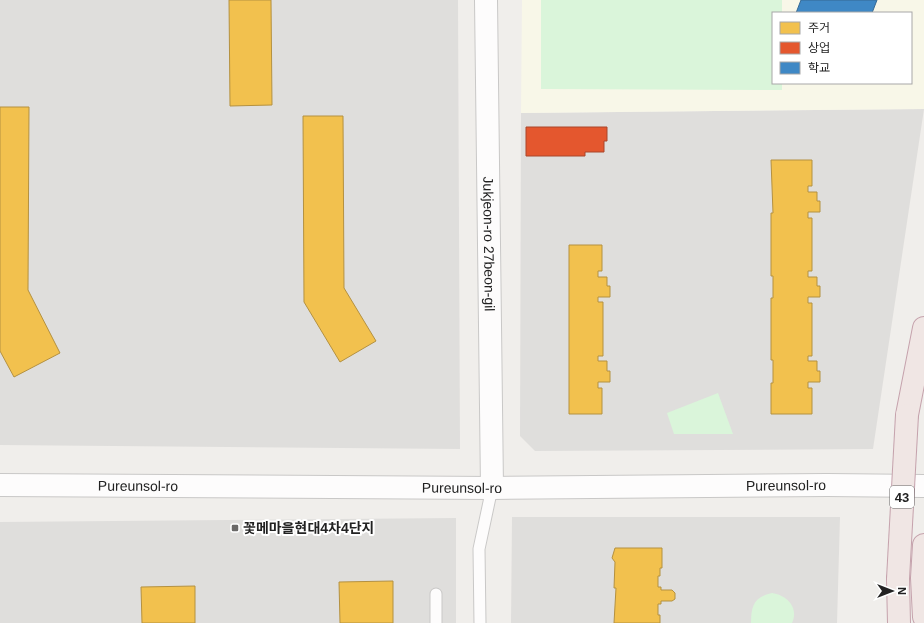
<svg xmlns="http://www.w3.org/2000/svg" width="924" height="623" viewBox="0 0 924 623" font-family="Helvetica,'Noto Sans KR',sans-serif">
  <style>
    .residential { fill: #dfdedc }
    .education { fill: #f8f7e8; fill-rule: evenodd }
    .park { fill: #daf5da }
    .homes { fill: #f2c14e; stroke: #b49141 }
    .shops { fill: #e4572e; stroke: #aa472a }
    .schools { fill: #3f88c5; stroke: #366994 }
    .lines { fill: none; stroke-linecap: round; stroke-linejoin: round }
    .service-casing { stroke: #c9c8c7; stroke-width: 13 }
    .minor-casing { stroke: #c9c8c7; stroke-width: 24 }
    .tertiary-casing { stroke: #c9c8c7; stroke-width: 24 }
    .trunk-casing { stroke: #c5a2ac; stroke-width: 24 }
    .service { stroke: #fdfcfc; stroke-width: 11 }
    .minor { stroke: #fdfcfc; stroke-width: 22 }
    .tertiary { stroke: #fdfcfc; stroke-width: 22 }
    .trunk { stroke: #f0e6e4; stroke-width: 22 }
    .trunk-bridge-casing { stroke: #c5a2ac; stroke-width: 24; stroke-linecap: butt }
    .trunk-bridge { stroke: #f0e6e4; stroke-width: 22 }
    .poi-dot { fill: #6a6968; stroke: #fff; stroke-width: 1.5 }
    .labels { text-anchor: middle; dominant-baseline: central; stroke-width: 4; stroke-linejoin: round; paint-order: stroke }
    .shield { fill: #fff; stroke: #646464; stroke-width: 1 }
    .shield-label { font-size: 13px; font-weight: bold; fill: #222 }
    .street-label { font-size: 14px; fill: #222; stroke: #fff }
    .poi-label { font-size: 14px; font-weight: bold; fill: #222; stroke: #fff; text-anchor: start }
  </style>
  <rect width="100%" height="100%" fill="#f0eeeb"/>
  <g class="residential">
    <polygon points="0,0 458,0 460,449 0,445"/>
    <polygon points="924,109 873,449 535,451 520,436 521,113"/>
    <polygon points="512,517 840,517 837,623 511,623"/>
    <polygon points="456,518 456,623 0,623 0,522"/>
  </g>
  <path class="education" d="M522 0H924V109L521 113ZM773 13H911V83H773Z"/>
  <g class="park">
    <polygon points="541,0 782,0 782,13 773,13 773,83 782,83 782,90 541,89"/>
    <polygon points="718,393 733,434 674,434 667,413"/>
    <path d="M772 593C787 595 799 608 792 623H751C751 606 754 597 772 593Z"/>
  </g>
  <g class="homes">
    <polygon points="229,0 271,0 272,105 230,106"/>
    <polygon points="0,107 29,107 28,290 60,353 14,377 0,351"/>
    <polygon points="303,116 343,116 344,288 376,341 340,362 304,302"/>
    <polygon points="771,160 812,160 812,186 808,186 808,192 817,192 817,201 820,201 820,212 808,212 808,218 812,218 812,271 808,271 808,277 817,277 817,286 820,286 820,297 808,297 808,303 812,303 812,356 808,356 808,361 817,361 817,371 820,371 820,382 808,382 808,388 812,388 812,414 771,414 771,383 773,383 773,360 771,360 771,298 773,298 773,276 771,276 771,213 773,213"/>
    <polygon points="569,245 602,245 602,271 598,271 598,277 607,277 607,286 610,286 610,297 598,297 598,302 603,302 603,356 598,356 598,361 607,361 607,371 610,371 610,382 598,382 598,388 602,388 602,414 569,414"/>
    <polygon points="615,548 662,548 662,568 660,568 660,576 658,576 658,587 661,587 661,590 672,590 675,593 675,599 672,601 661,601 661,604 658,604 658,615 660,615 660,623 614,623 616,588 614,588 615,562 612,558"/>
    <polygon points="393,581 393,623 340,623 339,582"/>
    <polygon points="195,586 195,623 142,623 141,587"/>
  </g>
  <polygon class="shops" points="526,127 607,127 607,141 604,141 604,152 585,152 585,156 526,156"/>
  <polygon class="schools" points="801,0 877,0 872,13 796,13"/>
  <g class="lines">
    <defs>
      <g id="service">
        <polyline points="436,594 436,623"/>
        <polyline points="480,623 479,549 492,488"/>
      </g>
      <g id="minor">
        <path id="s1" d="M486 0 492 488"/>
      </g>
      <g id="tertiary">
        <path id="s2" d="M0 485 492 488 827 485 924 486"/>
      </g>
      <g id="trunk">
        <polyline points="907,415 924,328"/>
        <polyline points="924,545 922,578 924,617"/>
        <polyline points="898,579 899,623"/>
      </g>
    </defs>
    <use href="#service" class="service-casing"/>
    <use href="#minor" class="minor-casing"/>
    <use href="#tertiary" class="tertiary-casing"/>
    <use href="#trunk" class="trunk-casing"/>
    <use href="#service" class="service"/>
    <use href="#minor" class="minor"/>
    <use href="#tertiary" class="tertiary"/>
    <use href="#trunk" class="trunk"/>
    <defs>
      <polyline id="trunk-bridge" points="898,579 907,415"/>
    </defs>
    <use href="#trunk-bridge" class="trunk-bridge-casing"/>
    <use href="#trunk-bridge" class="trunk-bridge"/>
  </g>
  <rect class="poi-dot" x="231" y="524" width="8" height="8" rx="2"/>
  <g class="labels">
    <rect class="shield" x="890" y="486" width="24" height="22" rx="3"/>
    <g class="shield-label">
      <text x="902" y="497">43</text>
    </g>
    <g class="street-label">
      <text stroke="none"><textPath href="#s1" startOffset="244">Jukjeon-ro 27beon-gil</textPath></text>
      <text stroke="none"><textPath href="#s2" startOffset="786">Pureunsol-ro</textPath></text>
      <text stroke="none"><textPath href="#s2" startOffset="138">Pureunsol-ro</textPath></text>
      <text stroke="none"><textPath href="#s2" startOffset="462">Pureunsol-ro</textPath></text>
    </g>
    <g class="poi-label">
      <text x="243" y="528">꽃메마을현대4차4단지</text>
    </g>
  </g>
  <rect x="772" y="12" width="140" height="72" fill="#ffffff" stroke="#a7a7a7"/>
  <rect x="780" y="22" width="20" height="12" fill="#f2c14e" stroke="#a7a7a7"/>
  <text x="808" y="32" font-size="12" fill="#222222">주거</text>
  <rect x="780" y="42" width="20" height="12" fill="#e4572e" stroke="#a7a7a7"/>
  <text x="808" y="52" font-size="12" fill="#222222">상업</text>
  <rect x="780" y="62" width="20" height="12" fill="#3f88c5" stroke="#a7a7a7"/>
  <text x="808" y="72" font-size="12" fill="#222222">학교</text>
  <g transform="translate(892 591) rotate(90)" stroke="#ffffff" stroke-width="3" paint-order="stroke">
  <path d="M0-3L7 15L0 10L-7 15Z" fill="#222222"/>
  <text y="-6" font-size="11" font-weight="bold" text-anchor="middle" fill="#222222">N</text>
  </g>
</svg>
